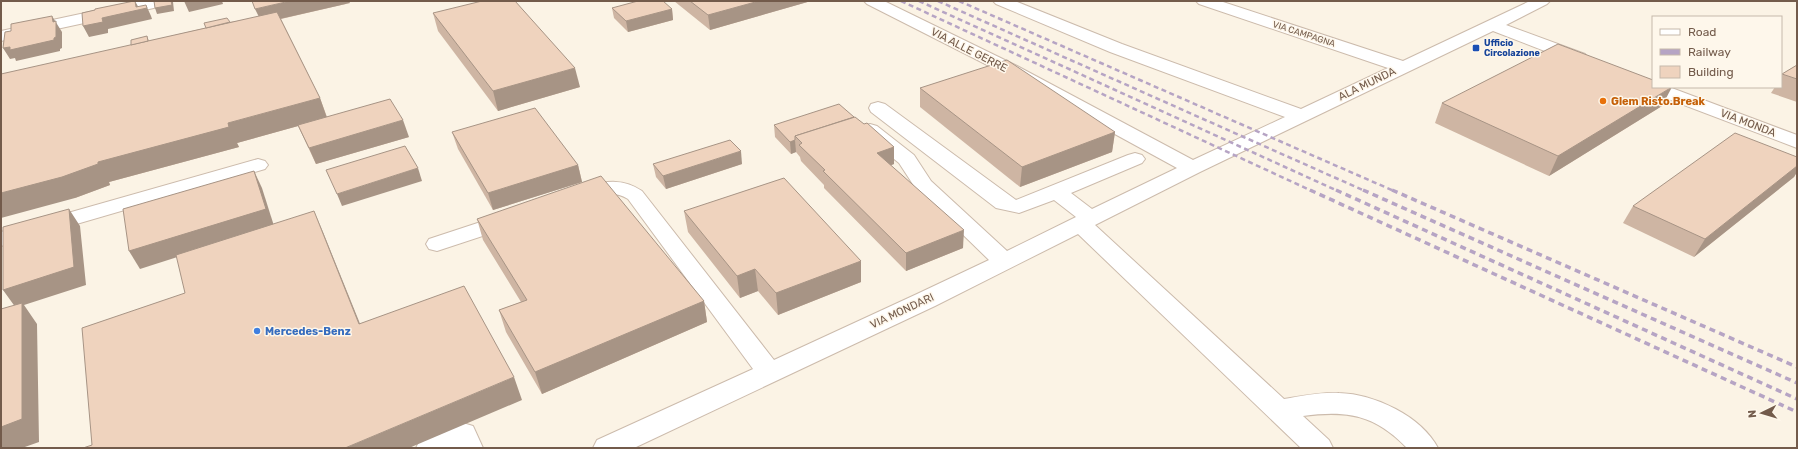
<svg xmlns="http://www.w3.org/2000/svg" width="1798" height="449" viewBox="0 0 1798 449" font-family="Rubik,sans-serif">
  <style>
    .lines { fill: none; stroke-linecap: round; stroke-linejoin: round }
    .minor-casing { stroke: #ccbbac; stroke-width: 2 }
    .minor { fill: #fff; fill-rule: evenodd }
    .rail-far1 { stroke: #b6a4c4; stroke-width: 2.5; stroke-dasharray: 5 3.5; stroke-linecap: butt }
    .rail { stroke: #b6a4c4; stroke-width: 3.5; stroke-dasharray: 6 4.5; stroke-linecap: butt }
    .wall { fill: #ceb5a3 }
    .shaded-wall { fill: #a79485 }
    .building { fill: #efd3be; stroke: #a79485 }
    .transit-dot { fill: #1a4fb4; stroke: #fef7eb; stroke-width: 1.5 }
    .food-dot { fill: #e8710a; stroke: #fef7eb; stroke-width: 1.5 }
    .shop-dot { fill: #3f7fe0; stroke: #fef7eb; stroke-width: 1.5 }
    .labels { text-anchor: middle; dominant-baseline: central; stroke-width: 3; stroke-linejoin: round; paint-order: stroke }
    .far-street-label { font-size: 9px; fill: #735b4b; stroke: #fef7eb }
    .far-transit-label { font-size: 9px; font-weight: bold; fill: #164399; stroke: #fef7eb; text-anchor: start }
    .street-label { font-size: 11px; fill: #735b4b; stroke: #fef7eb }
    .food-label { font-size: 11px; font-weight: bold; fill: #c56008; stroke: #fef7eb; text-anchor: start }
    .shop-label { font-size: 11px; font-weight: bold; fill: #366cbe; stroke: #fef7eb; text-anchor: start }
  </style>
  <rect width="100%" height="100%" fill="#fbf3e5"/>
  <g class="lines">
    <defs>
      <g id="minor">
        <polygon points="141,1 171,1 168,4 163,6 1,41 1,31"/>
        <path d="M864 1H884L1017 66 1193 160 1285 117 1110 52 996 4 993 1H1015L1122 44 1301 109 1388 68 1199 4 1196 1H1220L1403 61 1530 1H1550L1547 4 1506 25 1585 54 1588 58 1585 62 1579 63 1573 62 1493 31 1200 172 1095 225 1284 399C1302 396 1321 392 1339 393 1375 394 1421 416 1438 448H1407C1375 415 1348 410 1303 416L1329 440 1333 448H1301L1078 234 935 306 634 448H593L597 440 753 369 628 199C604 185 595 206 574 200L570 196C574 190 580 189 587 187 607 180 624 179 642 191L774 360 917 294 989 260 916 189 899 163 863 134 860 130 863 126 870 124 877 126 914 155 931 181 1007 251 1076 217 1054 200 1019 213 996 208 871 112 869 108 871 104 878 102 885 104 1016 200 1128 155 1135 153 1142 155 1145 159 1142 163 1071 193 1092 209 1177 168 1005 74 867 4Z"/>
        <polygon points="1653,82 1653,87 1669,87 1797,135 1797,148 1647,91 1644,87 1647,83"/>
        <polygon points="258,159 265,161 268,165 265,169 1,246 1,232"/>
        <polygon points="508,213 516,215 519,220 516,225 437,251 429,249 426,244 429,239"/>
        <polygon points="463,423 473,426 483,448 416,448 420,440"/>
      </g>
    </defs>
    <use href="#minor" class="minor-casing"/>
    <use href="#minor" class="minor"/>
    <g class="rail-far1">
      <polyline points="901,1 1312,191"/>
      <polyline points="919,1 1338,191"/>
      <polyline points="938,1 1365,191"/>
      <polyline points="959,1 1394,191"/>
    </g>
    <g class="rail">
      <polyline points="1310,190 1797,412"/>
      <polyline points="1336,190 1797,399"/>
      <polyline points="1363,190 1797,383"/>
      <polyline points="1392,190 1797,367"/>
    </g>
  </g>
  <g class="wall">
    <polygon points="674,1 811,1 710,30"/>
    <polygon points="350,3 281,19 320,98 327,117 409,137 316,164 298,126 237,143 239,147 109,182 110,185 75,198 131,45 147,36 149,41 230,22"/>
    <polygon points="612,8 672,9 673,20 628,32 614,18"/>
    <polygon points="433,13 580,87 498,111 438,31"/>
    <polygon points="1797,65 1797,102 1771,93 1775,87 1781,87 1781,76 1782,74"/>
    <polygon points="920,88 1115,132 1112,152 1020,187 920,107"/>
    <polygon points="1442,103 1662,106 1549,176 1435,123"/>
    <polygon points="854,117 894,147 894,164 891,165 963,248 906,271 824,188 824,185 801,161 800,157 796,152 791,154 775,137 774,125"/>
    <polygon points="452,132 578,165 582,182 493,210 458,149"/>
    <polygon points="1797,157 1797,172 1794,177 1694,257 1623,223 1633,206"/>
    <polygon points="653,164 742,164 666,189 656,177"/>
    <polygon points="684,211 861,261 861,282 778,315 758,291 740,298 688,232"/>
    <polygon points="477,219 704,301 707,322 542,394 506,332 499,310 521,302 483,240"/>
  </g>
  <g class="shaded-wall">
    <polygon points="135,1 140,10 146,5 151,16 152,19 108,29 108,33 89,37 83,26 102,18 136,7"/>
    <polygon points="171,1 172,1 173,2 174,11 157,14 155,8"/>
    <polygon points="184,1 222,1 223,4 189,12"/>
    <polygon points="290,1 349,1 350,3 262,23 255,9"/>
    <polygon points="759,1 811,1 710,30 708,15"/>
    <polygon points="672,9 673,20 628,32 626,21"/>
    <polygon points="52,16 62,32 62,48 60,49 60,51 16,61 15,58 10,59 3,48 54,38"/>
    <polygon points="575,68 580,87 498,111 493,91"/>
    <polygon points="1672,87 1662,106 1549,176 1558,156"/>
    <polygon points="320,98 327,118 237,143 239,147 109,182 110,185 75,198 1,218 1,193 98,162 228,123"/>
    <polygon points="403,120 409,137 316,164 309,148"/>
    <polygon points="1115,132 1112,152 1020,187 1022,167"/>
    <polygon points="795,140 796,152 791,154 790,142"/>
    <polygon points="894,147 894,164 878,170 877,153"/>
    <polygon points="741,151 742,164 666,189 663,176"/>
    <polygon points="578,165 582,182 493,210 488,193"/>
    <polygon points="1797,166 1797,172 1794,177 1694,257 1705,239"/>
    <polygon points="418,168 422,181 342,206 337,194"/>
    <polygon points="254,171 262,188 274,226 140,269 129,251"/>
    <polygon points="69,209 80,226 86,285 24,305 37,324 39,442 22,448 1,448 1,427 16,308 3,290"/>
    <polygon points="314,211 323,232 369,346 359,324"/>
    <polygon points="964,230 963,248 906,271 906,253"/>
    <polygon points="861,261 861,282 778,315 776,293"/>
    <polygon points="755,269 758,291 740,298 737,276"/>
    <polygon points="704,301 707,322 542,394 535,372"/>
    <polygon points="514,377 522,400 409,448 345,448"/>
  </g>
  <g class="building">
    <polygon points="134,1 135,1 136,7 146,5 147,8 102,18 103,22 83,26 82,13 95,10 95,9"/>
    <polygon points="154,1 171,1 172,5 155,8"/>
    <polygon points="252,1 290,1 255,9"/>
    <polygon points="482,1 515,1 575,68 493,91 433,13"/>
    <polygon points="638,1 663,1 672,9 626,21 612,8"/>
    <polygon points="690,1 759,1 708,15"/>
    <polygon points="277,12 320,98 228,123 229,127 98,162 98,164 62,177 1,193 1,74"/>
    <polygon points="52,16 53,22 56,21 56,37 54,38 54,40 10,50 10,47 3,48 5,32 11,31 11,24"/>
    <polygon points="227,18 230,22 206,28 204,23"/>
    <polygon points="147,36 148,41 131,45 131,40"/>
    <polygon points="1558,44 1653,80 1653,87 1672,87 1558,156 1442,103"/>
    <polygon points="1007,60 1115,132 1022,167 920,88"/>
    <polygon points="1797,65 1797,79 1782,74"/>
    <polygon points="390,99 403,120 309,148 298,125"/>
    <polygon points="839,104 854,117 795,136 795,140 790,142 774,125"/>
    <polygon points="535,108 578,165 488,193 452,132"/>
    <polygon points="855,117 864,124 867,123 894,147 877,153 964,230 906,253 823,171 825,170 799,145 802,143 795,136"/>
    <polygon points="1735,133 1797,157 1797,166 1705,239 1633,206"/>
    <polygon points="730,140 741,151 663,176 653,164"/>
    <polygon points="405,146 418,168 337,194 326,170"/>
    <polygon points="254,171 266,209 129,251 123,209"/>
    <polygon points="601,176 704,301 535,372 499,310 527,300 477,219"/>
    <polygon points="784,178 861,261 776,293 755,269 737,276 684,211"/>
    <polygon points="69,209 74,267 3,290 3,227"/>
    <polygon points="314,211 359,324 464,286 514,377 345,448 83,448 92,445 82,328 185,293 176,255"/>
    <polygon points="22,303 22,419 1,427 1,309"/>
  </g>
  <rect class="transit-dot" x="1472" y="44" width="8" height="8" rx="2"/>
  <circle class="food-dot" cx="1603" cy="101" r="4"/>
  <circle class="shop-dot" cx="257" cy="331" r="4"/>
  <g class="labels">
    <g class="far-street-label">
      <text transform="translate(1304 34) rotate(18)">VIA CAMPAGNA</text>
    </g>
    <g class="far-transit-label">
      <text x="1484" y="43">Ufficio<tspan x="1484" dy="10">Circolazione</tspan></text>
    </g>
    <g class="street-label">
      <text transform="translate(969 50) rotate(27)">VIA ALLE GERRE</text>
      <text transform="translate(1367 84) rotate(-26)">ALA MUNDA</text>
      <text transform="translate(1748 123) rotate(21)">VIA MONDA</text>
      <text transform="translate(902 311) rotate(-25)">VIA MONDARI</text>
    </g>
    <g class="food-label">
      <text x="1611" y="101">Glem Risto.Break</text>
    </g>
    <g class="shop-label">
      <text x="265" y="331">Mercedes-Benz</text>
    </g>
  </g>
  <rect width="1798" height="449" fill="none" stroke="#735b4b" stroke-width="4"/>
  <rect x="1652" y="16" width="130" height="72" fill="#fef7eb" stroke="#c6b9ab"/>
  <rect x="1660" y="29" width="20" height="6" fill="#ffffff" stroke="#c6b9ab"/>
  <text x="1688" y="36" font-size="12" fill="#735b4b">Road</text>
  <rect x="1660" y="49" width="20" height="6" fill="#b6a4c4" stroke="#c6b9ab"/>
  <text x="1688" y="56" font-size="12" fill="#735b4b">Railway</text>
  <rect x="1660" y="66" width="20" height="12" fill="#efd3be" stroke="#c6b9ab"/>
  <text x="1688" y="76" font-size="12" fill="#735b4b">Building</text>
  <g transform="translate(1762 413) rotate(265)" stroke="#fef7eb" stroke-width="3" paint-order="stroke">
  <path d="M0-3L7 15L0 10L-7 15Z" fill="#735b4b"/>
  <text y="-6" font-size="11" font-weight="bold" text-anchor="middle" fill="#735b4b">N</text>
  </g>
</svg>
